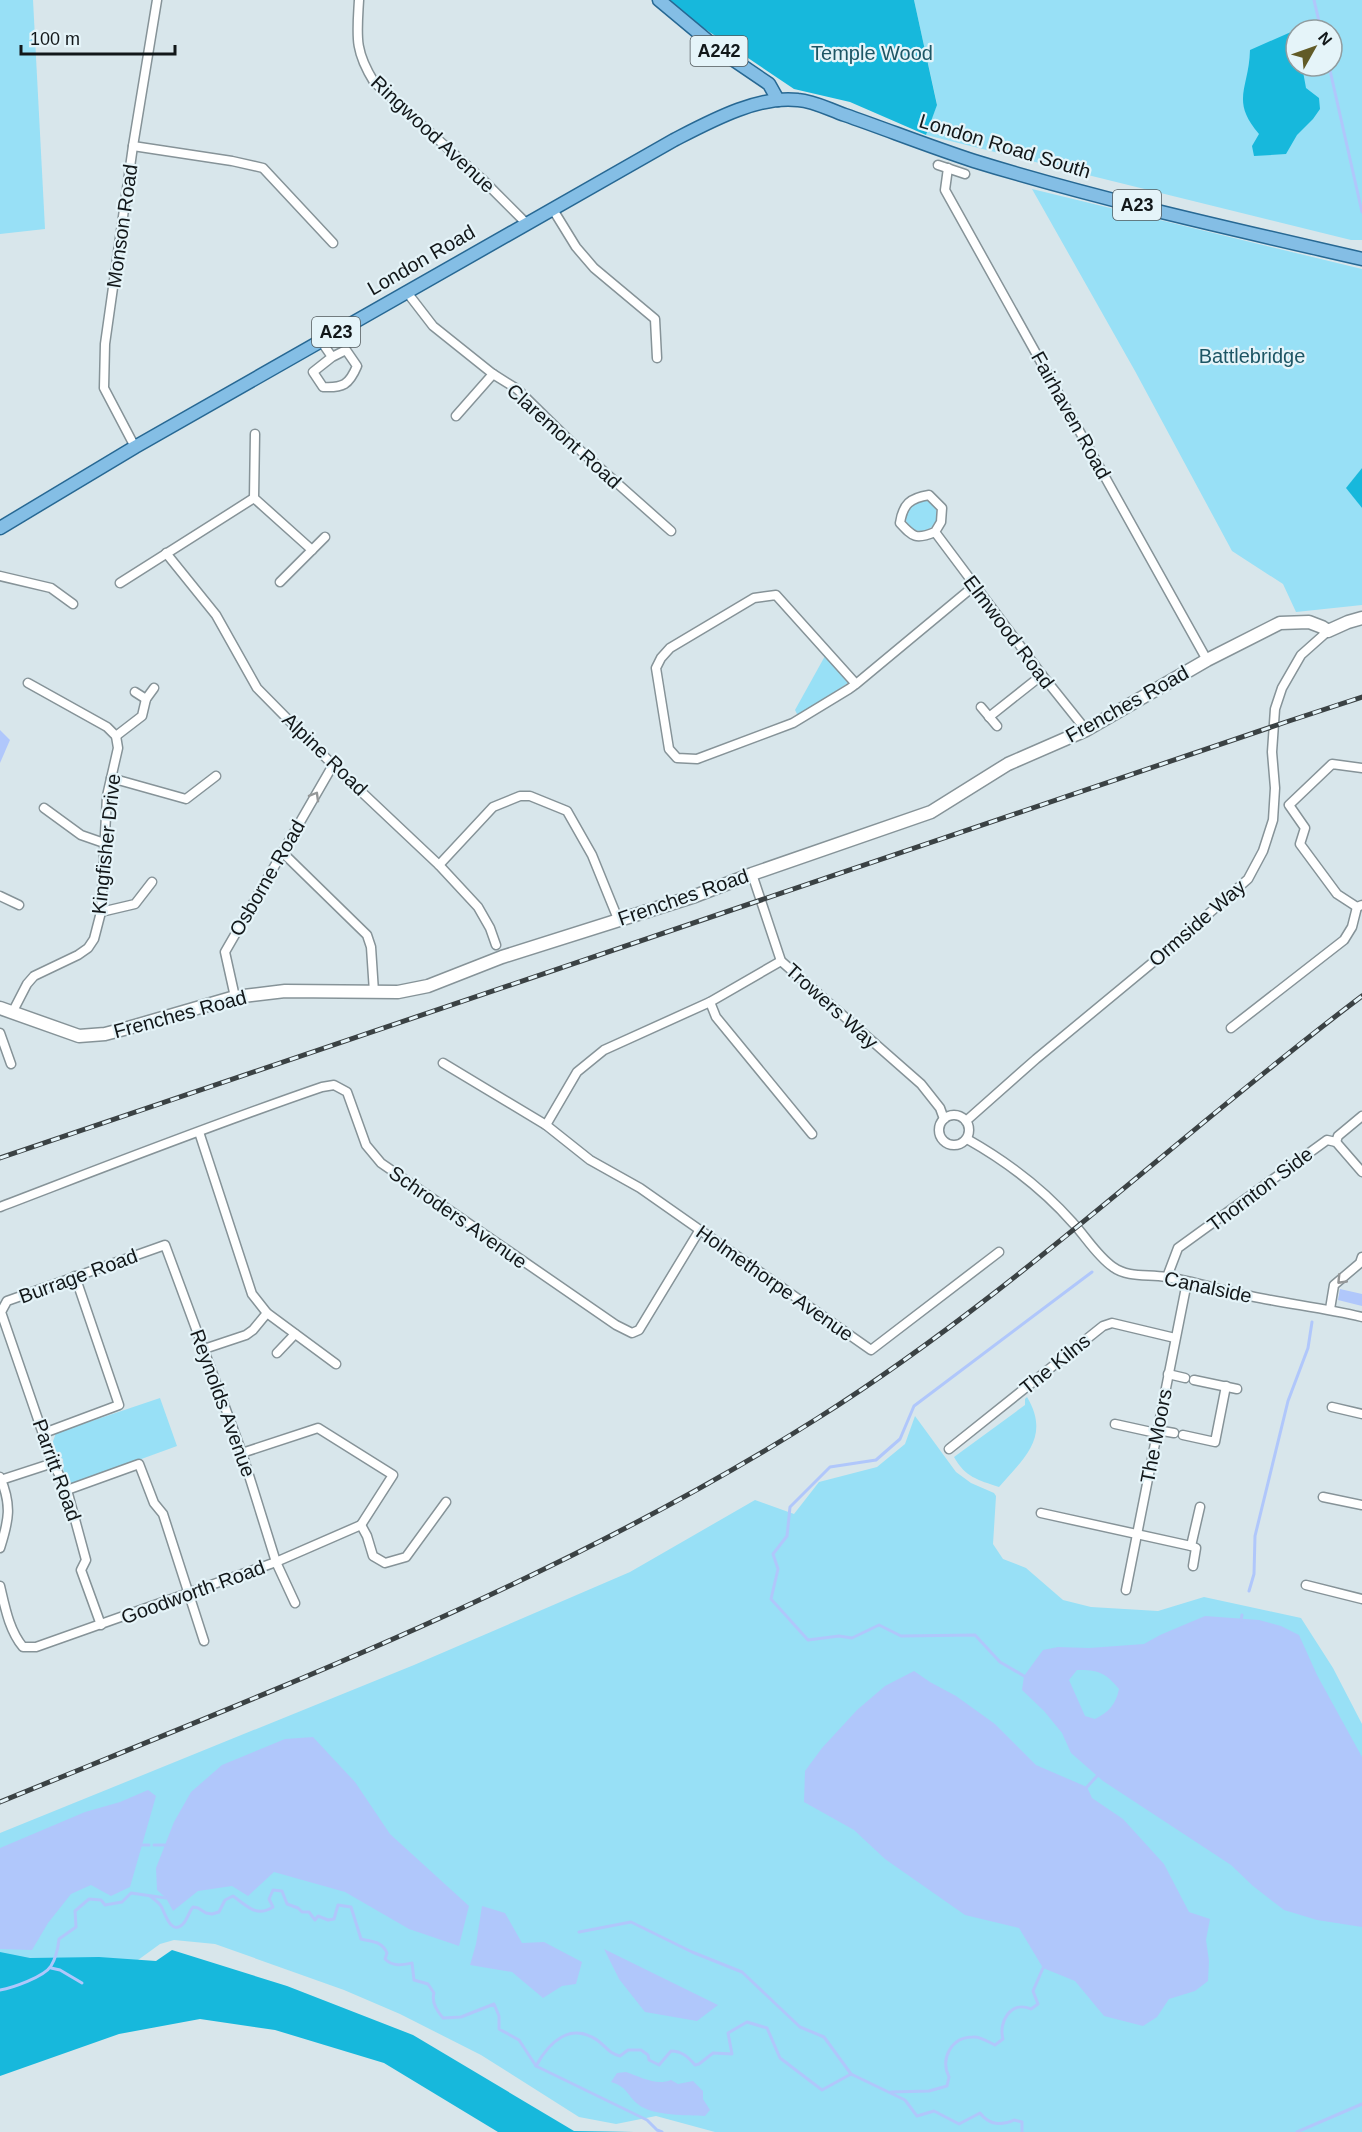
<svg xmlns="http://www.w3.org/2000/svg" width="1362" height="2132" viewBox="0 0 1362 2132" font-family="Arial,sans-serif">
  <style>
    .green { fill: #98e0f6; fill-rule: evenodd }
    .forest { fill: #17b8dc }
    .water { fill: #b0c7fb; fill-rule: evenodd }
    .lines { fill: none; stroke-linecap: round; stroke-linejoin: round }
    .stream { stroke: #b0c7fb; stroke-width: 3 }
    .street-casing { stroke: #869398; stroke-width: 11 }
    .secondary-casing { stroke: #869398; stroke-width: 15 }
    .primary-casing { stroke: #276893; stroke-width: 15 }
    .street { stroke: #fff; stroke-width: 8 }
    .secondary { stroke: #fff; stroke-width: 12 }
    .primary { stroke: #84bee5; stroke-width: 12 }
    .rail-casing { stroke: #3b4244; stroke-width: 5 }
    .rail { stroke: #e5f4f9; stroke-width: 3; stroke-dasharray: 9; stroke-linecap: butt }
    .oneway { stroke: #949798 }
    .labels { text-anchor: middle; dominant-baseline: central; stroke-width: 4.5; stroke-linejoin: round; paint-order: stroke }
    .shield { fill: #e5f4f9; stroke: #51595c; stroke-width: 1.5 }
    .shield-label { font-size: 18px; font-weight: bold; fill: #121719 }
    .park-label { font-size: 20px; fill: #1d5665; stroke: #e5f4f9 }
    .street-label { font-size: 20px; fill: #121719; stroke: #e5f4f9 }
  </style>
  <rect width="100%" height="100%" fill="#d8e6eb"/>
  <g class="green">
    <polygon points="0,0 33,0 45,229 0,234"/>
    <path d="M914 0H1362V240H1351L926 135 937 104ZM1296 30H1332V66H1296Z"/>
    <polygon points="1032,189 1362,269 1362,468 1347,488 1362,508 1362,605 1296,612 1283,584 1232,551 1135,371"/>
    <circle cx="921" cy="515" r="16"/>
    <polygon points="825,656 848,683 798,716 795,710"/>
    <path d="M1027 1397C1051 1437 1024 1458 999 1487 978 1480 965 1477 954 1457L1025 1405V1399Z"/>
    <path d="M160 1398 177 1446 73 1484C61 1478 64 1469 63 1459L56 1453 52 1444 56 1433Z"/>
    <polygon points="915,1416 956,1472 971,1483 994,1493 996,1496 993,1544 1003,1559 1026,1568 1063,1600 1091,1607 1158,1611 1204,1597 1301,1618 1333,1668 1362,1724 1362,2132 715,2132 656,2116 616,2124 579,2117 481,2055 400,2014 344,1990 215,1944 174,1940 160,1944 138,1960 0,2000 0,1833 414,1665 630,1572 755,1500 794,1514 819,1482 877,1467 905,1444"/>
  </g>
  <g class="forest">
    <polygon points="662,0 914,0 937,105 926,135 850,102 794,89"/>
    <path d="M1291 32 1296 37V66H1302L1306 88 1319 98 1320 109 1313 119 1297 135 1286 154 1254 156 1252 146 1259 134C1230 100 1249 89 1250 50Z"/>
    <polygon points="1362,468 1362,508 1346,488"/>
    <polygon points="172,1950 287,1986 413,2035 574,2131 634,2132 498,2132 384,2063 275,2030 200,2019 119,2034 0,2076 0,1952 30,1958 99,1957 156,1961"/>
  </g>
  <g class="water">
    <polygon points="0,730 10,740 0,763"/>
    <polygon points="1340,1289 1362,1294 1362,1306 1338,1300"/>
    <path d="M1205 1616 1259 1620 1281 1626 1299 1635 1317 1675 1362 1757V1927L1317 1920 1284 1910 1253 1886 1231 1865 1103 1781 1071 1753 1062 1733 1044 1711 1022 1690 1024 1676 1043 1650 1058 1647 1089 1648 1144 1644 1160 1635ZM1077 1670C1098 1670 1105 1672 1119 1689 1116 1704 1109 1712 1095 1719L1085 1716 1069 1680Z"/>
    <polygon points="914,1671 930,1682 956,1696 995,1724 1036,1765 1087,1787 1092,1798 1123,1819 1164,1864 1189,1912 1210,1919 1206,1940 1209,1961 1208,1981 1195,1991 1169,1999 1157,2017 1143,2026 1104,2016 1075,1981 1043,1968 1019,1928 965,1915 885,1859 854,1830 804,1802 805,1771 822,1748 857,1710 885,1686"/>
    <polygon points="313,1737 355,1782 390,1834 469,1906 459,1946 409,1929 345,1892 274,1872 248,1896 232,1886 198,1891 173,1911 166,1898 157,1890 156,1868 174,1822 191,1792 222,1765 285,1739"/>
    <polygon points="148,1790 156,1796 130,1887 111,1896 91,1885 71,1894 48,1923 32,1950 0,1949 0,1848 85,1812 120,1802"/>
    <polygon points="482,1906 505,1913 522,1943 544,1942 582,1962 576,1984 562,1986 543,1998 512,1972 470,1965 476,1944"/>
    <polygon points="604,1949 718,2005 697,2021 645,2012 619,1979"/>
    <path d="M626 2072C641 2077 656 2086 671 2080L678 2084 693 2081 703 2091V2099L710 2110 705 2116C688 2115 653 2116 639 2105 627 2096 628 2087 611 2082L617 2073Z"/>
  </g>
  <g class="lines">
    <g class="stream">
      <polyline points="1314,0 1321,30"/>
      <polyline points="1329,66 1362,212"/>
      <polyline points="1249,1591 1254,1574 1255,1536 1288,1401 1308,1348 1312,1322"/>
      <polyline points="1241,1620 1242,1615"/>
      <polyline points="1024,1676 1000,1662 975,1635 901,1636 879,1625 852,1638 839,1636 808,1640 771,1599 778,1569 773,1554 787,1536 790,1507 830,1467 876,1460 900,1439 914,1406 1092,1272"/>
      <polyline points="1087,1787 1097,1776"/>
      <polyline points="142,1845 149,1845"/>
      <polyline points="154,1845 165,1845"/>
      <path d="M150 1896C154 1899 159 1903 161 1906 165 1913 171 1936 183 1924 187 1920 189 1912 193 1907L198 1908 206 1913 212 1914 219 1912 225 1900 233 1896C246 1905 256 1918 273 1907L269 1899 273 1890 282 1891 287 1904 298 1908 302 1912H309L315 1920 318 1916 328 1920 334 1919 338 1905 351 1907 361 1939C372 1942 382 1941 387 1953L385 1959C393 1967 402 1965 412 1963L414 1980 428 1984 434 1993C431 2002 437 2011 443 2018L461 2017 494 2004 499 2016V2029L519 2040 536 2066 647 2120 657 2130 662 2132"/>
      <polyline points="579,1932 631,1922 692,1952 742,1972 800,2027 824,2037 851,2074"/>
      <polyline points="51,1968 60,1970 82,1983"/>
      <path d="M0 1990C12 1988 44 1977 51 1966 56 1958 58 1948 59 1939L76 1927 75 1911 89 1899 101 1900 105 1905 122 1902 131 1893 166 1898"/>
      <path d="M536 2066C549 2042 570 2022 597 2040 607 2047 608 2053 620 2056L628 2050H641L648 2055 649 2060 659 2065 671 2051C682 2051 688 2057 695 2065L699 2064 713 2053 732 2054 728 2033 747 2022 767 2028 780 2058 822 2090 851 2074"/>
      <path d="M851 2074 905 2100 917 2116 934 2111 959 2124 980 2113C989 2125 1002 2126 1014 2120L1022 2122V2132"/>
      <path d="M891 2092 929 2091 947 2086 949 2077C940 2059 951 2037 973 2037 980 2036 988 2042 995 2045L1003 2039C998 2022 1011 2000 1031 2009L1038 2004 1033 1991 1043 1968"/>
      <polyline points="1297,2132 1362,2104"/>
    </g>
    <defs>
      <g id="street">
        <path d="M359 0C357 36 354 50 374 82L482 179 526 223"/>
        <polyline points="133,146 232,161 263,168 333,243"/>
        <polyline points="938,165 965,174"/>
        <polyline points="948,168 945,190 1207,660"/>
        <polyline points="552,208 576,247 594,268 655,319 657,358"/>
        <polyline points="406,291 433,326 493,374 517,389 573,444 671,531"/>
        <path d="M321 341 332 357 313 372 323 387C343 388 349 385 357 366L346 350 332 357"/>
        <polyline points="456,416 493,374"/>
        <polyline points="255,434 254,498 312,550"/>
        <polyline points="135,447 104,388 105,344 133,146 157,0"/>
        <path d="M935 532C916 540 913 537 900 523 903 504 910 498 929 495L942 508 941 522 935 532 1042 675 1086 730"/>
        <polyline points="166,553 216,615 257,688 333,765 439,865 478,907 490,928 496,945"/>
        <polyline points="0,576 51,588 73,604"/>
        <polyline points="280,582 325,537"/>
        <polyline points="120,583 254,498"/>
        <polyline points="856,684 776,595 754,598 670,648 661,658 656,668 669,749 677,758 697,759 793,723 849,689 856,684 974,586"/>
        <polyline points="135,692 146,699"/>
        <polyline points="981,707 997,726"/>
        <polyline points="989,717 1042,675"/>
        <polyline points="116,736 142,716 146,699 154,688"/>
        <polyline points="1362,768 1332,764 1289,805 1305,828 1300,844 1337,894 1357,907 1362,905"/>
        <polyline points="111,778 186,799 216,776"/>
        <polyline points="44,808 81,835 104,843"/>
        <polyline points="282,852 367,935 371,947 374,992"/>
        <polyline points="439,865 493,807 520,796 530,796 567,811 592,855 618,919"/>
        <polyline points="752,874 781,961 921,1084 940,1108 944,1119"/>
        <polyline points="0,896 19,905"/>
        <polyline points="101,912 135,904 152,882"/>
        <polyline points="235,997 225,952 333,765"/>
        <polyline points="710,1002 716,1017 812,1134"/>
        <polyline points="12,1013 27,984 34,976 78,955 88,948 94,939 101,912 107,796 118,748 116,736 107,727 28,683"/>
        <polyline points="1231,1028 1344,940 1352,927 1357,907"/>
        <polyline points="0,1033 11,1064"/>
        <polyline points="443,1063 546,1125 590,1160 640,1188 871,1350 999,1252"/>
        <circle cx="954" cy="1130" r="15"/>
        <polyline points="966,1121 1036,1059 1163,954 1248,879 1263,851 1273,820 1275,788 1272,752 1275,709 1282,688 1301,655 1328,631"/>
        <polyline points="546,1125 577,1072 604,1050 710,1002 781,961"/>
        <polyline points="199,1132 252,1294 267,1313 336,1364"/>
        <path d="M967 1139C1006 1161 1043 1189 1073 1223 1086 1237 1097 1256 1113 1267 1128 1278 1148 1274 1166 1277 1193 1281 1223 1291 1250 1296 1287 1304 1325 1308 1362 1317"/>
        <polyline points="1336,1142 1338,1136 1362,1116"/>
        <path d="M0 1207C107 1166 214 1124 322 1087L334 1085 347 1092 366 1145 381 1163 616 1325 632 1333 639 1330 699 1231"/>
        <polyline points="1167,1277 1178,1248 1327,1140 1336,1142 1362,1172"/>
        <polyline points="1330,1309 1334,1285 1360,1263 1362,1257"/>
        <polyline points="204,1349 246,1335 253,1330 267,1313"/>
        <polyline points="277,1353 295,1334"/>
        <polyline points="1168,1374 1185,1378"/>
        <polyline points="1194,1380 1237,1389"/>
        <polyline points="1332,1407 1362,1414"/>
        <polyline points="1115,1424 1156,1433"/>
        <polyline points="1157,1430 1174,1433"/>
        <polyline points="44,1433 119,1405 75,1276"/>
        <polyline points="1183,1435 1215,1442 1226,1386"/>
        <polyline points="949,1449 1103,1326 1112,1323 1175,1338"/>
        <polyline points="242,1453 318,1428 393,1475 361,1525"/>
        <path d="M0 1477C12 1505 9 1520 0 1548"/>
        <polyline points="1,1480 53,1463"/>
        <polyline points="67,1490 139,1464 154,1503 163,1514 204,1641"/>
        <polyline points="1323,1497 1362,1505"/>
        <polyline points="1041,1513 1191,1546 1200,1507"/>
        <polyline points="1191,1546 1196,1548 1193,1566"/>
        <polyline points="1306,1585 1362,1599"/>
        <path d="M0 1586C5 1607 9 1630 23 1647H36L276 1562 361 1525 367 1536 373 1556 385 1563 406 1557 446 1502"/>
        <polyline points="1126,1590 1187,1282"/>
        <polyline points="101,1625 81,1570 86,1560 67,1490 53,1463 1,1312 7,1301 165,1245 242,1453 276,1562 295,1603"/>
      </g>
      <polyline id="secondary" points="0,1008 79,1036 105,1034 128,1028 235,997 285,991 398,992 428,986 502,957 695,896 752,874 931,812 1008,764 1086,730 1207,660 1280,623 1309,622 1322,627 1328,631 1348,622 1362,618"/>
      <g id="primary">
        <polyline points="659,0 719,50 769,84 778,100"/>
        <path d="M0 528 135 447 674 140C709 122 758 95 798 100 814 101 830 110 845 115 888 130 931 147 974 161 1101 200 1232 229 1362 259"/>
      </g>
    </defs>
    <use href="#street" class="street-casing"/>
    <use href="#secondary" class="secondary-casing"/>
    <use href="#primary" class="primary-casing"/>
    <use href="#street" class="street"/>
    <use href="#secondary" class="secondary"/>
    <use href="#primary" class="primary"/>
    <defs>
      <g id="rail">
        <polyline points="0,1158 1289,721 1362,697"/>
        <path d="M0 1802C279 1688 562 1580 818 1418 1013 1295 1179 1134 1362 996"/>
      </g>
    </defs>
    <use href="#rail" class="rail-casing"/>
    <use href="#rail" class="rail"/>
  </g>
  <defs><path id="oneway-chevron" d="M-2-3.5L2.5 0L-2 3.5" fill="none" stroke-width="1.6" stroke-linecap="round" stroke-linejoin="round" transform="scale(1.5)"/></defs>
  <g class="oneway">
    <use href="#oneway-chevron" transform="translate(315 796) rotate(-60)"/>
    <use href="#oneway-chevron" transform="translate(1341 1280) rotate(134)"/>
  </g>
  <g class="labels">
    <g class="shield">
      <rect x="690.5" y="36" width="57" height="30" rx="4.5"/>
      <rect x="1113" y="190" width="48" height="30" rx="4.5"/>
      <rect x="312" y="317" width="48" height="30" rx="4.5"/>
    </g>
    <g class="shield-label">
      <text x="719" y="51">A242</text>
      <text x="1137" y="205">A23</text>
      <text x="336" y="332">A23</text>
    </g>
    <g class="park-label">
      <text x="872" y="53">Temple Wood</text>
      <text x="1252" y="356">Battlebridge</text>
    </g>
    <g class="street-label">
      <text transform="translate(433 134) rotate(43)">Ringwood Avenue</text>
      <text transform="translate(1005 146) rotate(17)">London Road South</text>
      <text transform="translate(122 226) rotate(-82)">Monson Road</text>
      <text transform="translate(421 260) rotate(-30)">London Road</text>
      <text transform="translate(1071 415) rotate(61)">Fairhaven Road</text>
      <text transform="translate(564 436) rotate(42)">Claremont Road</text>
      <text transform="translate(1009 632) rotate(53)">Elmwood Road</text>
      <text transform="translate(1127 704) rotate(-29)">Frenches Road</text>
      <text transform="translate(325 754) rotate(44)">Alpine Road</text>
      <text transform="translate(106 844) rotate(-84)">Kingfisher Drive</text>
      <text transform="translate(267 878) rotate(-60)">Osborne Road</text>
      <text transform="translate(683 897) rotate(-19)">Frenches Road</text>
      <text transform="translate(1197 923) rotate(-41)">Ormside Way</text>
      <text transform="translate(832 1006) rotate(42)">Trowers Way</text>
      <text transform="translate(180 1014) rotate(-15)">Frenches Road</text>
      <text transform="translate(1260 1189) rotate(-37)">Thornton Side</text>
      <text transform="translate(458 1217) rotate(35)">Schroders Avenue</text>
      <text transform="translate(78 1276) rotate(-20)">Burrage Road</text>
      <text transform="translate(775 1283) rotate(35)">Holmethorpe Avenue</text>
      <text transform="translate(1208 1287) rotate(12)">Canalside</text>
      <text transform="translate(1055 1364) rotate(-39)">The Kilns</text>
      <text transform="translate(223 1403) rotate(70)">Reynolds Avenue</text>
      <text transform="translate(1156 1436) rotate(-79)">The Moors</text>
      <text transform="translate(57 1470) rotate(70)">Parritt Road</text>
      <text transform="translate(193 1592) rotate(-20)">Goodworth Road</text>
    </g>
  </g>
  <g transform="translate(1314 48) rotate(50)"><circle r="28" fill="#e5f4f9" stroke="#919c9f" stroke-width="1.5"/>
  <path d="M0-4.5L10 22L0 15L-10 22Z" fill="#615b27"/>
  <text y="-9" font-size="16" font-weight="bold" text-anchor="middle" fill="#121719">N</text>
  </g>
  <path d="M21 45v9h154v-9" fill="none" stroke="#121719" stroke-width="3"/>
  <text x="30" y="45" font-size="18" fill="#121719" stroke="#e5f4f9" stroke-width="4.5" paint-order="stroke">100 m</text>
</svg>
